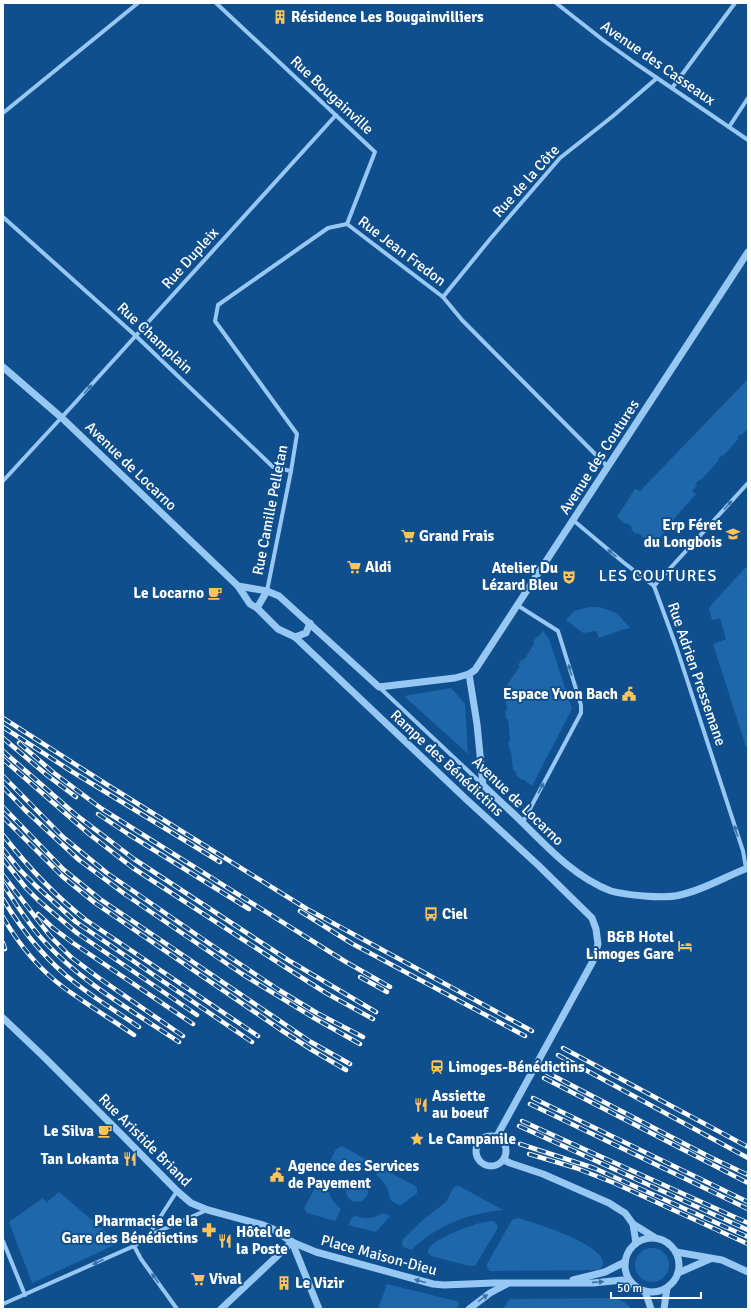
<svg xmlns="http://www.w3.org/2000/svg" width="751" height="1312" viewBox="0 0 751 1312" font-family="Signika,sans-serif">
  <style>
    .green { fill: #1e67ab }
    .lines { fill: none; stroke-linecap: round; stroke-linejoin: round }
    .minor { stroke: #97c7f3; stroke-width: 4 }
    .tertiary { stroke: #97c7f3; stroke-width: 7 }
    .rail-casing { stroke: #fff; stroke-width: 4.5 }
    .rail { stroke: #104f8d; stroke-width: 3; stroke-dasharray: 9; stroke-linecap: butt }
    .oneway { fill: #3873ac }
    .labels { text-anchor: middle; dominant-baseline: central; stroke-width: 4; stroke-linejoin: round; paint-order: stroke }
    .poi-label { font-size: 15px; font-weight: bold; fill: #fff; stroke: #104f8d; text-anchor: start }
    .street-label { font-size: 15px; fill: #fff; stroke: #104f8d }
    .neighbourhood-label { font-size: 16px; letter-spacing: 1px; fill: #fff; stroke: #104f8d }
  </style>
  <rect width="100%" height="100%" fill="#104f8d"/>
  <g class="green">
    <polygon points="748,379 748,428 742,435 740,434 737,438 738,439 723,456 722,455 718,459 719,460 701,480 700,479 696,483 697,485 692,491 696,494 673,520 675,522 670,527 669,527 654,544 657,546 654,549 646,542 647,541 638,533 636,534 631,529 632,527 627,523 625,524 617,517 635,489 640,491"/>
    <polygon points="746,567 748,569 748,746 746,747 713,644 726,639 720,618 712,620 709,609 712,604"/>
    <polygon points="589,607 599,607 617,613 630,628 624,629 599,638 596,631 583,633 566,620 574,611"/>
    <polygon points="543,631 549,639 572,709 532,786 523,779 522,780 516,775 517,773 513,770 511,751 510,751 508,742 510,741 508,719 506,719 505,711 507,710 505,693 502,692 520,666 518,665 522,659 524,660 534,644 533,642 537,636 538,637"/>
    <polygon points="451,688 465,704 468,754 404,696"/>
    <path d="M342 1146 367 1160 363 1168C352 1164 345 1165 334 1171L327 1167 336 1149Z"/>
    <path d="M380 1167 417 1187V1193L400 1206 390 1200C390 1190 384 1181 376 1175Z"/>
    <path d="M320 1179 328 1183C327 1195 333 1202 341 1209L335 1221 307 1213 304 1208Z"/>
    <circle cx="357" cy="1191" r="11"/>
    <path d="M459 1186 503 1210C466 1214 438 1225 411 1250L403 1247 402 1243 403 1239 424 1219 446 1202 454 1187Z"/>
    <polygon points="59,1192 119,1243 32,1283 9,1222 43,1198 46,1203"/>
    <path d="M383 1213 390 1216 376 1232 348 1225 354 1215C365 1220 372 1219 383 1213Z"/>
    <path d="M518 1218C535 1223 604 1244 603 1264L601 1268 597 1270 490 1271 487 1267V1264L512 1220 514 1219Z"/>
    <path d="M492 1221C496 1222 497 1224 498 1228L475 1266H469L431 1256C429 1254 427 1254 428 1251 428 1242 463 1228 471 1226 478 1223 485 1222 492 1221Z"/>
    <circle cx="652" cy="1265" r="17"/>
    <polygon points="387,1284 456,1301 459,1303 457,1309 378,1309"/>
    <path d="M613 1298C621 1300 626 1302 631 1309H503L510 1299Z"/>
  </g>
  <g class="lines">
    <g class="minor">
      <polyline points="216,3 375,152 347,224"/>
      <polyline points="556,3 603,40 635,63 748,140"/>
      <polyline points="672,88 735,3"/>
      <polyline points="3,113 138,3"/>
      <polyline points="729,127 748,98"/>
      <polyline points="3,217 136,336 273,467 291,471"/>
      <polyline points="347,224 443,297 462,320 608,467"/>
      <polyline points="443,297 491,238 560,158 613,116 657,78"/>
      <polyline points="3,481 73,405 336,115"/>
      <polyline points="573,520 623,562 654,586 676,646 743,851 746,868"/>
      <polyline points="654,586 748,483"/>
      <polyline points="267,591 291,471 297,434 215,321 218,305 328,228 347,224"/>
      <polyline points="517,605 558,631 581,705 581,713 523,822"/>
      <polyline points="379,687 482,784"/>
      <polyline points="148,1236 177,1191"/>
      <polyline points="3,1241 25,1295"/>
      <polyline points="134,1246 141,1259 177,1309"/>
      <polyline points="3,1304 134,1246 148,1236 207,1210"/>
    </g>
    <g class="tertiary">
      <polyline points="3,367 62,418 238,586 250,604 257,608 278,629 295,637 306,633 310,623"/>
      <path d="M238 586 267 591 279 596 379 687 455 678 469 674 477 724 483 785C496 798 510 810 523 823 548 848 576 878 611 891 621 894 633 895 644 896 656 897 669 898 680 895 704 890 726 876 748 868"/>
      <polyline points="257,608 267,591"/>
      <polyline points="295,637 467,800 538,865 592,918 596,929 598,944 593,961 497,1136"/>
      <polyline points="469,674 475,670 748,252"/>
      <polyline points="3,1018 45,1058 123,1136 177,1191 191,1203 208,1210 263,1225 273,1229 292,1242 316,1252 433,1284 444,1285 493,1283 593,1283 622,1280 631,1282"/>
      <circle cx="491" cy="1151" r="15"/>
      <polyline points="504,1160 510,1163 543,1174 609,1203 620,1210 625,1213 633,1224 636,1243"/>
      <polyline points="633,1224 654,1237"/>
      <circle cx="652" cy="1265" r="27"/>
      <polyline points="292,1242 319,1309"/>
      <polyline points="676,1252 722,1260 748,1272"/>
      <polyline points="678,1273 710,1259"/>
      <polyline points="573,1280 605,1272 625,1262"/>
      <polyline points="645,1291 651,1309"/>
      <polyline points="221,1309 292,1242"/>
      <polyline points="469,1309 490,1293 507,1284"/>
      <polyline points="664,1309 667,1288"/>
    </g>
    <defs>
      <g id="rail">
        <polyline points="3,718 106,784 307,909 532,1031"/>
        <polyline points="3,727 71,771 220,862"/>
        <polyline points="3,738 48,776 76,797"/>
        <polyline points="19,743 54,773 102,809 346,962 390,987"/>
        <polyline points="3,751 75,814 134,859 288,960 376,1012"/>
        <polyline points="3,759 89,834 133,868 285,967 326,993 373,1019"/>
        <polyline points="3,776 63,837 107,873 210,944 279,990 317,1013 363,1037"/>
        <polyline points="3,787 25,810 79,860 126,895 242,974 314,1018 360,1044"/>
        <polyline points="3,807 63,869 100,899 311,1042 350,1064"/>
        <polyline points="98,814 128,834 249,909"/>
        <polyline points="3,817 63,877 95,903 281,1030 312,1050 346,1070"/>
        <path d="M3 835C28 867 54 895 86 920L258 1036"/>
        <polyline points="3,849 19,869 36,886 76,922 252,1042"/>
        <polyline points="3,859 26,888 39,901 77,933 197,1015"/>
        <polyline points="3,875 50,936 71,957 99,978 183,1036"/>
        <path d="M3 884C16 904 28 924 44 941 82 983 133 1011 179 1042"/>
        <path d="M3 899C23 932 47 962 78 985 97 1000 119 1013 139 1027"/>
        <polyline points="300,911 351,943 525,1036"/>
        <polyline points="38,914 53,928 73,943 193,1024"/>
        <path d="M3 917C18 943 39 969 63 987 86 1004 111 1019 134 1035"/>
        <polyline points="3,943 5,949"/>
        <polyline points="360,977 387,992"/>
        <polyline points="563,1048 748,1147"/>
        <polyline points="558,1055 748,1158"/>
        <polyline points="546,1072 710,1157 748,1175"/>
        <polyline points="544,1078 748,1183"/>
        <polyline points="533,1098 748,1202"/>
        <polyline points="530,1104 748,1209"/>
        <polyline points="522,1121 748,1223"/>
        <polyline points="519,1126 748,1230"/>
        <polyline points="520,1144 594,1168 748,1237"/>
        <polyline points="529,1154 576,1168 614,1183 748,1244"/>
      </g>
    </defs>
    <use href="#rail" class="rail-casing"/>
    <use href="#rail" class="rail"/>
  </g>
  <defs><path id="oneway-solid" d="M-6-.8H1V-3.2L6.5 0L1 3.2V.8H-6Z"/></defs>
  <g class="oneway">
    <use href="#oneway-solid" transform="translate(88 389) rotate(-48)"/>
    <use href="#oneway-solid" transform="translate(728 505) rotate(-48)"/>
    <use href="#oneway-solid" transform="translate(612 553) rotate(-139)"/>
    <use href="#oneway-solid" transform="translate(570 670) rotate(-107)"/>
    <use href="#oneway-solid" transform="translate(541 788) rotate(-62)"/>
    <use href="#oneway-solid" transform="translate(736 831) rotate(-108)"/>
    <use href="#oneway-solid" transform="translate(98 1262) rotate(156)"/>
    <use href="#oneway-solid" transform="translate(155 1278) rotate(-125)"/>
    <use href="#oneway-solid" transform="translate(420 1281) rotate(-165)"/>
    <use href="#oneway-solid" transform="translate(598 1282) rotate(-4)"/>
    <use href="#oneway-solid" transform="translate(483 1298) rotate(-37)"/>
  </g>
  <defs>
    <symbol id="building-bare" viewBox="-9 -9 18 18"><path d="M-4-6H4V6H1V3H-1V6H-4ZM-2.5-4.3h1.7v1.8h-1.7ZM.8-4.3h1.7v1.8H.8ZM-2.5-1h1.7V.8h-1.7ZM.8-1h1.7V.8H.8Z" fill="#ffc459" stroke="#104f8d" stroke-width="2.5" paint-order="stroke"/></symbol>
    <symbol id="university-bare" viewBox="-9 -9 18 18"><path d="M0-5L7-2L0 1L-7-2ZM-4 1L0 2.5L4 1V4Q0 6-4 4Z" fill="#ffc459" stroke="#104f8d" stroke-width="2.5" paint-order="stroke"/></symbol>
    <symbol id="supermarket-bare" viewBox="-9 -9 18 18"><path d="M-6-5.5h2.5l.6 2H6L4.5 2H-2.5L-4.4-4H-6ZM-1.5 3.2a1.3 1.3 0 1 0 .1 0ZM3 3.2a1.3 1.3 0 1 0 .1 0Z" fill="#ffc459" stroke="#104f8d" stroke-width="2.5" paint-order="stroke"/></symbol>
    <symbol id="theatre-bare" viewBox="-9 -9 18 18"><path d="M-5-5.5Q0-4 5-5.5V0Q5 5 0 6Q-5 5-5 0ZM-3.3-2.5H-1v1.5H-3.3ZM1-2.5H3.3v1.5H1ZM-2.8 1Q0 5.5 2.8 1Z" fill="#ffc459" stroke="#104f8d" stroke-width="2.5" paint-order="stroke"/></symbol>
    <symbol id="cafe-bare" viewBox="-9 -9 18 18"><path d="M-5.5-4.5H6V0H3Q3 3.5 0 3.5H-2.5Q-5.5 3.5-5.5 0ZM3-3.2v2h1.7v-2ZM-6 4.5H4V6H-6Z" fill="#ffc459" stroke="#104f8d" stroke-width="2.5" paint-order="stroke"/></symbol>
    <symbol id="civic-bare" viewBox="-9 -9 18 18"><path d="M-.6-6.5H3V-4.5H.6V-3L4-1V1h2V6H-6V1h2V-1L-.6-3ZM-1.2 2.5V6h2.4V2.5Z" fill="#ffc459" stroke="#104f8d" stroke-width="2.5" paint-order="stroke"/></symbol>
    <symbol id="bus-bare" viewBox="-9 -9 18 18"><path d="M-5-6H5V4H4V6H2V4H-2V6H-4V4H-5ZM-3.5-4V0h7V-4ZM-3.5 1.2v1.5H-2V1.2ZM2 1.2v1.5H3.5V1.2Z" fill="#ffc459" stroke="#104f8d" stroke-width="2.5" paint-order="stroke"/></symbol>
    <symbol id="hotel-bare" viewBox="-9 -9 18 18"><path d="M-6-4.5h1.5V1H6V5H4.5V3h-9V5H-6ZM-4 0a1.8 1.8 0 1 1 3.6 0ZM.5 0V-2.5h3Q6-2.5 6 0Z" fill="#ffc459" stroke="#104f8d" stroke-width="2.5" paint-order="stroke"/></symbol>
    <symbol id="station-bare" viewBox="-9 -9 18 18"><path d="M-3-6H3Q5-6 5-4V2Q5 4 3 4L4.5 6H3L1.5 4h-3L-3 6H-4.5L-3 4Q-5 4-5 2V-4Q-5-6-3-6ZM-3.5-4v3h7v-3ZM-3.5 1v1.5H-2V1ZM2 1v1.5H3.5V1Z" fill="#ffc459" stroke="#104f8d" stroke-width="2.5" paint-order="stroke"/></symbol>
    <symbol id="restaurant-bare" viewBox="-9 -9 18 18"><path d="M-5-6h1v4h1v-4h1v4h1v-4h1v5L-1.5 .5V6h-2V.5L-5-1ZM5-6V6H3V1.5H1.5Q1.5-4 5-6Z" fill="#ffc459" stroke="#104f8d" stroke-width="2.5" paint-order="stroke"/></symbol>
    <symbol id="sight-bare" viewBox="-9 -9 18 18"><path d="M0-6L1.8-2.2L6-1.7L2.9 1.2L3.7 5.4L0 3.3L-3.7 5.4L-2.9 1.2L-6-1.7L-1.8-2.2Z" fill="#ffc459" stroke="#104f8d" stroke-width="2.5" paint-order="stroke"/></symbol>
    <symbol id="pharmacy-bare" viewBox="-9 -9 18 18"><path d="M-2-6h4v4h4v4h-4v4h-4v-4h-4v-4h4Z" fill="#ffc459" stroke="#104f8d" stroke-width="2.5" paint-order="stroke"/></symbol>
  </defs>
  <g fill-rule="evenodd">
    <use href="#building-bare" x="270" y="7" width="20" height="20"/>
    <use href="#university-bare" x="723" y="524" width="20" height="20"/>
    <use href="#supermarket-bare" x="398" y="526" width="20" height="20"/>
    <use href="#supermarket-bare" x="344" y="557" width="20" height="20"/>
    <use href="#theatre-bare" x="559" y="567" width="20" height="20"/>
    <use href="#cafe-bare" x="205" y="583" width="20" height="20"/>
    <use href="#civic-bare" x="619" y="684" width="20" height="20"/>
    <use href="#bus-bare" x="421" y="904" width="20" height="20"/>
    <use href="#hotel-bare" x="675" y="936" width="20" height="20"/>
    <use href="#station-bare" x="427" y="1057" width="20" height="20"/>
    <use href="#restaurant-bare" x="411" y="1095" width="20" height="20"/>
    <use href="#cafe-bare" x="95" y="1121" width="20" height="20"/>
    <use href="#sight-bare" x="407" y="1129" width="20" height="20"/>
    <use href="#restaurant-bare" x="120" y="1149" width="20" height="20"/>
    <use href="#civic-bare" x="267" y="1165" width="20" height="20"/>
    <use href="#pharmacy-bare" x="199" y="1220" width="20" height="20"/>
    <use href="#restaurant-bare" x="215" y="1231" width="20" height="20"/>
    <use href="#supermarket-bare" x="188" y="1269" width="20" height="20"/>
    <use href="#building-bare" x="274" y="1273" width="20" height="20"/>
  </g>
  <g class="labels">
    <g class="poi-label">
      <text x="291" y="17">Résidence Les Bougainvilliers</text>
      <text x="722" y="525" text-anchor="end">Erp Féret<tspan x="722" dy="17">du Longbois</tspan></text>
      <text x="419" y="536">Grand Frais</text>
      <text x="365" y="567">Aldi</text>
      <text x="558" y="568" text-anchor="end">Atelier Du<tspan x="558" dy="17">Lézard Bleu</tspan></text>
      <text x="204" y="593" text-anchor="end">Le Locarno</text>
      <text x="618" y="694" text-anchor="end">Espace Yvon Bach</text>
      <text x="442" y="914">Ciel</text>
      <text x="674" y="937" text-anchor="end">B&amp;B Hotel<tspan x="674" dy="17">Limoges Gare</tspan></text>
      <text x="448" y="1067">Limoges-Bénédictins</text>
      <text x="432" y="1096">Assiette<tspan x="432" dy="17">au boeuf</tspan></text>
      <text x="94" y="1131" text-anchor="end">Le Silva</text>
      <text x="428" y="1139">Le Campanile</text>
      <text x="119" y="1159" text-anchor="end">Tan Lokanta</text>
      <text x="288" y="1166">Agence des Services<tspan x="288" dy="17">de Payement</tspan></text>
      <text x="198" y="1221" text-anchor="end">Pharmacie de la<tspan x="198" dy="17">Gare des Bénédictins</tspan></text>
      <text x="236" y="1232">Hôtel de<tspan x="236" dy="17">la Poste</tspan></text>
      <text x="209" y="1279">Vival</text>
      <text x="295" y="1283">Le Vizir</text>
    </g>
    <g class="street-label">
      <text transform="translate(658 63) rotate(35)">Avenue des Casseaux</text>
      <text transform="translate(332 95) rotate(43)">Rue Bougainville</text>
      <text transform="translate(526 181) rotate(-48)">Rue de la Côte</text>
      <text transform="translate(402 251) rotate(37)">Rue Jean Fredon</text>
      <text transform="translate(190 258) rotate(-48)">Rue Dupleix</text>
      <text transform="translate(155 338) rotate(43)">Rue Champlain</text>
      <text transform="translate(599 457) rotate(-57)">Avenue des Coutures</text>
      <text transform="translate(131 466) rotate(44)">Avenue de Locarno</text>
      <text transform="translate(270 510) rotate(-79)">Rue Camille Pelletan</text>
      <text transform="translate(697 674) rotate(71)">Rue Adrien Pressemane</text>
      <text transform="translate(447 763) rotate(43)">Rampe des Bénédictins</text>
      <text transform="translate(518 801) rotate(44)">Avenue de Locarno</text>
      <text transform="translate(145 1140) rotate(45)">Rue Aristide Briand</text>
      <text transform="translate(379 1255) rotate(15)">Place Maison-Dieu</text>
    </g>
    <g class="neighbourhood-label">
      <text x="658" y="576">LES COUTURES</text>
    </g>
  </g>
  <rect width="751" height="1312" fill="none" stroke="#ffffff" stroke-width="8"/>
  <path d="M611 1292v6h90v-6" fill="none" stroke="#ffffff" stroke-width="2"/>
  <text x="617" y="1292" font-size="12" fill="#ffffff" stroke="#104f8d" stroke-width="3" paint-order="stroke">50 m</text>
</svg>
